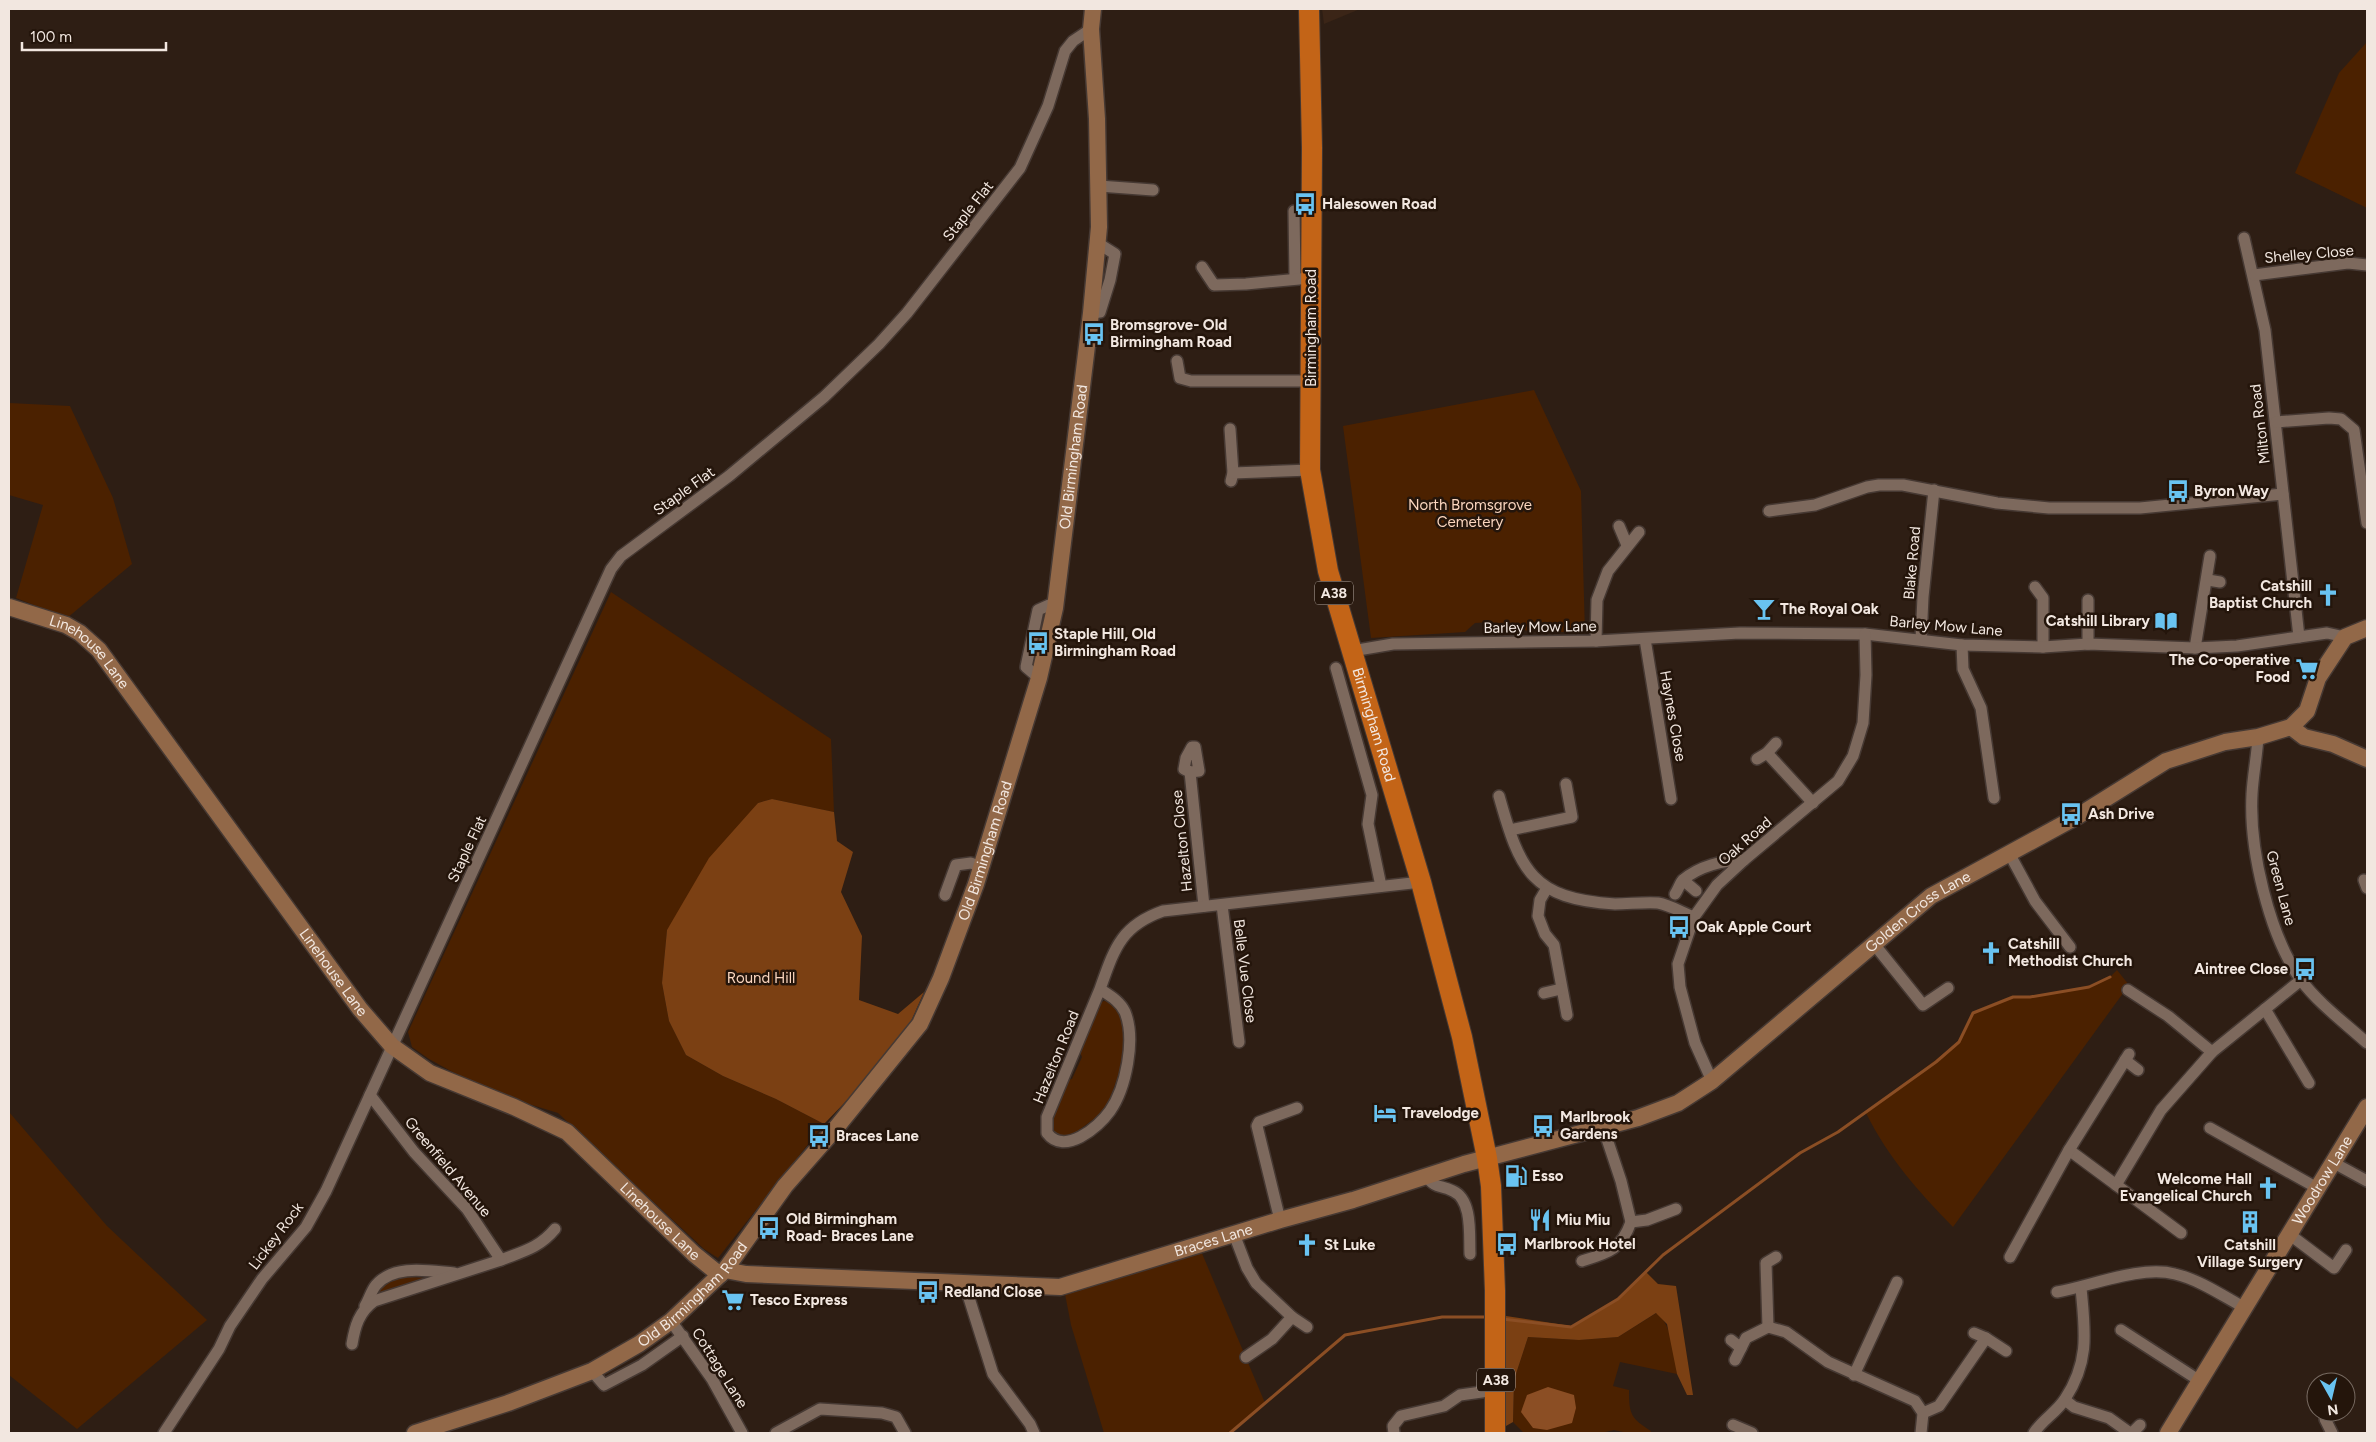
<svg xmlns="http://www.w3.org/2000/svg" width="2376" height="1442" viewBox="0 0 2376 1442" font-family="Figtree,sans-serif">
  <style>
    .built { fill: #3b2517 }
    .green { fill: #4b2100 }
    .forest { fill: #7b4013 }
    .water { fill: #8b4e24 }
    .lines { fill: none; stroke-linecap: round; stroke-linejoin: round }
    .stream { stroke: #8b4e24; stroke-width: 3 }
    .street-casing { stroke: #463933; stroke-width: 14 }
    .secondary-casing { stroke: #463933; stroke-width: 19 }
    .highway-casing { stroke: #463933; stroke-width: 22 }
    .street { stroke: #7d695d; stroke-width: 11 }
    .secondary { stroke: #926848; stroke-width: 16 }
    .highway { stroke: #c36417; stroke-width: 20 }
    .labels { text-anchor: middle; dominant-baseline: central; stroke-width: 5; stroke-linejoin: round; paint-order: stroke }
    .shield { fill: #24150b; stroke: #b4a8a0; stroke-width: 1 }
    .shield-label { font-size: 14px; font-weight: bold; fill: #f2e7e0 }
    .poi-label { font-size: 15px; font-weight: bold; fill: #f2e7e0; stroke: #24150b; text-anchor: start }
    .street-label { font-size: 15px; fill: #f2e7e0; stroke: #24150b }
    .park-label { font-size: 15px; fill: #fbd6bf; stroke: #24150b }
  </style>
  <rect width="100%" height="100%" fill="#2e1e14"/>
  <polygon class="built" points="1322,9 1360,9 1324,24"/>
  <g class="green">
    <polygon points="2367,42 2367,208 2295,173 2339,73"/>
    <polygon points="1534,390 1581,491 1585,633 1520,630 1507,625 1491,622 1475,623 1465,632 1371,638 1343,426"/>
    <polygon points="9,403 70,406 113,498 132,564 67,618 16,598 43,505 9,495"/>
    <polygon points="611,592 831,739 834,812 772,799 758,803 667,930 662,983 669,1021 686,1055 723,1076 776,1099 824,1124 718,1258 704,1249 558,1113 519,1101 469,1081 429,1059 412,1047 408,1032"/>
    <path d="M2117 970 2129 985 1953 1227C1918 1191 1889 1159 1866 1113L1959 1042 1973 1013 2013 997H2030L2089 987 2110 977Z"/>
    <path d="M1104 1001 1113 1002C1116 1007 1122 1013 1123 1019 1127 1034 1130 1061 1119 1073L1106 1110 1068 1138 1054 1134 1051 1121 1067 1080 1072 1079 1082 1057 1079 1050 1097 1004Z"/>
    <polygon points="9,1112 107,1226 207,1320 77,1429 9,1375"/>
    <polygon points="1201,1251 1265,1403 1230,1433 1104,1433 1071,1325 1065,1294"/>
    <polygon points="408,1277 432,1278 378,1296 377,1290 393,1279"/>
    <path d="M1658 1312C1672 1330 1675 1351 1677 1374L1620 1362 1613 1386 1629 1390C1629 1415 1631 1418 1651 1431L1650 1433H1628L1614 1430 1601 1433H1524L1513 1422 1514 1380 1528 1337 1579 1340 1618 1337Z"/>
  </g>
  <g class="forest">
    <polygon points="772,799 834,812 837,841 853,852 841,892 862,936 859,1000 898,1014 924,992 908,1028 881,1065 824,1124 776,1099 723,1076 686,1055 669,1021 662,983 667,930 709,858 758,803"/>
    <polygon points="1646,1272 1658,1284 1676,1286 1693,1395 1687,1395 1677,1374 1667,1324 1656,1313 1618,1337 1579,1340 1528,1337 1514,1380 1513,1422 1506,1426 1505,1409 1506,1316 1571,1326 1618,1299"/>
  </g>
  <polygon class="water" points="1548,1387 1574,1395 1576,1408 1572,1423 1547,1430 1533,1428 1521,1412 1527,1395"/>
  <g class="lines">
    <g class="stream">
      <polyline points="1502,1319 1571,1327 1618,1299 1663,1255 1800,1153 1838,1132 1936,1062 1959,1042 1973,1013 2013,997 2030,997 2089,987 2110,977"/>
      <polyline points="1230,1433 1345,1335 1442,1317 1489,1317"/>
    </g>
    <defs>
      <g id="street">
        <polyline points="1099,186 1153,190"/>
        <polyline points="1294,211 1295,278"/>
        <polyline points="2244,238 2265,330 2299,637"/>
        <polyline points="1202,267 1214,285 1246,284 1310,278"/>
        <polyline points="2254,275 2348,263 2367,265"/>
        <polyline points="1091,313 1100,312 1110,280 1115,254 1096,242"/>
        <polyline points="1177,361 1180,378 1191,381 1311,381"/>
        <polyline points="2276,422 2329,418 2341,419 2354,430 2367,523"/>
        <polyline points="1230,429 1233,473 1231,481"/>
        <polyline points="1233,473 1310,470"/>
        <polyline points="1769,511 1815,505 1867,487 1879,485 1903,485 1997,503 2049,508 2140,508 2283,494"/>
        <polyline points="1619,526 1627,545"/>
        <polyline points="2208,580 2220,582"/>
        <polyline points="2035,587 2043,598 2043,647"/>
        <polyline points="2088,600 2088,644"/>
        <polyline points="1645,639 1671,799"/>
        <polyline points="1921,639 1923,597 1934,490"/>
        <polyline points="1596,641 1597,600 1608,571 1639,532"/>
        <polyline points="1962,645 1963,669 1981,708 1994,798"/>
        <polyline points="2195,648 2210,556"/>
        <polyline points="1352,651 1393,644 1596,641 1740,633 1865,634 1962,645 2043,647 2088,644 2195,648 2237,646 2327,633 2345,637"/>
        <polyline points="1336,668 1372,795 1368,824 1381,886"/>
        <polyline points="1039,678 1026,667 1038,610 1049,605 1055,608"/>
        <path d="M2258 737C2257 756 2253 775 2252 794 2249 849 2269 935 2301 980 2318 1003 2345 1023 2367 1043"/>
        <polyline points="1767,753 1813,803"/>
        <polyline points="1757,759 1767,753 1776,743"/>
        <polyline points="1190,772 1199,771 1195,747 1192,747 1186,758 1184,769 1190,772 1204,906"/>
        <path d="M1499 796C1520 871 1532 899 1615 904 1629 904 1644 902 1658 903 1670 905 1683 913 1694 917"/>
        <polyline points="1510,830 1572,817 1566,784"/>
        <polyline points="2009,853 2035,901 2070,947"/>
        <polyline points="1683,880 1696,891"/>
        <polyline points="2364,880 2367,888"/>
        <polyline points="1547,888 1540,900 1538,916 1545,934 1554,945 1567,1015"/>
        <path d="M1675 894C1678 890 1680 883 1683 880 1699 866 1724 860 1744 860"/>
        <polyline points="945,895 956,865 971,863 981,867"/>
        <polyline points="1222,905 1239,1042"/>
        <polyline points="1874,944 1923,1005 1948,988"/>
        <path d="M1100 989 1047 1117V1133C1064 1156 1098 1128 1110 1111 1126 1088 1136 1039 1125 1012 1120 1001 1109 995 1100 989 1114 950 1120 926 1163 911L1421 882"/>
        <polyline points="2128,990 2168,1016 2212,1052"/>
        <polyline points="1544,993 1561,989"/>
        <polyline points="2265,1009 2309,1083"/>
        <polyline points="2125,1060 2138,1070"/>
        <polyline points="1712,1081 1695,1043 1680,987 1678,964 1694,917 1717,885 1744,860 1838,781 1853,756 1863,723 1866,675 1865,634"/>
        <polyline points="1603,1127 1621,1181 1631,1222"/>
        <polyline points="2210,1128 2319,1189"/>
        <polyline points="2069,1150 2181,1233"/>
        <polyline points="2334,1163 2367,1181"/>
        <path d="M1426 1176C1437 1190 1439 1184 1453 1191 1473 1200 1469 1236 1470 1254"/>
        <polyline points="2116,1185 2161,1110 2212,1052 2301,980"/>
        <polyline points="1280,1220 1257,1126 1259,1122 1297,1108"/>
        <polyline points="1234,1234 1247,1268 1256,1283 1292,1317 1272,1339 1246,1357"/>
        <polyline points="2289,1234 2334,1268 2346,1250"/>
        <polyline points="2010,1257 2069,1150 2129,1054"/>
        <path d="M501 1260C524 1251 539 1248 555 1229"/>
        <path d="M1582 1261C1608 1253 1621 1250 1631 1222L1647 1220 1676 1209"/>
        <polyline points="969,1283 969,1298 993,1374 1030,1424 1034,1433"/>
        <path d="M2057 1292C2091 1286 2141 1265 2175 1274 2200 1280 2223 1296 2245 1308"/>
        <path d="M365 1306C369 1300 371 1291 376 1285 394 1264 429 1271 454 1273"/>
        <polyline points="1292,1317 1307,1327"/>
        <polyline points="671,1321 712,1379 742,1433"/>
        <polyline points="1768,1327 1766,1263 1776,1257"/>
        <polyline points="2121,1330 2200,1381"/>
        <polyline points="1974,1333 1986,1338"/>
        <polyline points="1731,1340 1741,1348"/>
        <path d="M352 1344C355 1326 359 1312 374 1301L501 1260 467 1209 414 1152 370 1095"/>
        <polyline points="1735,1360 1746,1338 1768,1327 1786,1332 1828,1362 1915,1401 1923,1413 1921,1433"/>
        <polyline points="592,1371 604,1385 642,1365 683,1336"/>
        <polyline points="1854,1375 1897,1282"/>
        <polyline points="2065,1400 2074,1407 2109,1418 2130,1433"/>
        <polyline points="1923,1413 1939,1406 1986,1338 2006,1351"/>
        <polyline points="2325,1419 2332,1433"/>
        <polyline points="1733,1425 1752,1433"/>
        <polyline points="164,1433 219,1349 230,1326 262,1279 306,1227 326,1191 611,569 621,556 729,476 824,397 879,344 907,313 1020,168 1048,106 1065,51 1073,41 1091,29"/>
        <polyline points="776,1433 820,1409 882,1413 896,1417 905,1433"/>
        <polyline points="1394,1433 1393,1426 1401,1416 1444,1406 1460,1395 1496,1390"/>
        <path d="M2034 1433C2042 1420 2057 1412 2065 1399 2090 1361 2085 1331 2081 1288"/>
        <polyline points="2132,1433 2140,1425"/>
      </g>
      <g id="secondary">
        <path id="s1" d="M9 607 66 625 80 633 99 650 360 1009 392 1046 430 1073 514 1107 567 1132 694 1254 720 1275"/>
        <polyline points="2291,727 2304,737 2333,744 2367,759"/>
        <path id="s2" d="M725 1270 746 1274 1060 1287 1280 1220 1353 1200 1464 1164 1638 1118 1678 1103 1712 1081 1931 896 2078 816 2166 761 2225 742 2258 737 2291 727 2307 711 2318 678 2345 637 2367 628"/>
        <path id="s3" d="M415 1433 508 1403 592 1371 639 1344 671 1321 725 1270 785 1186 836 1128 920 1024 941 978 976 884 1039 678 1055 608 1091 313 1099 227 1097 119 1091 29 1093 9"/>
        <path id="s4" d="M2168 1433 2367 1107"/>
      </g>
      <g id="highway">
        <path id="s5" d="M1309 9 1312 148 1310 470 1328 571 1421 882 1462 1037 1487 1158 1491 1186 1495 1291V1433"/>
      </g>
    </defs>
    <use href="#street" class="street-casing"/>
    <use href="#secondary" class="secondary-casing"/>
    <use href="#highway" class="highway-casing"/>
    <use href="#street" class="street"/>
    <use href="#secondary" class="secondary"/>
    <use href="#highway" class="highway"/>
  </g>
  <defs>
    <symbol id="bus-bare" viewBox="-9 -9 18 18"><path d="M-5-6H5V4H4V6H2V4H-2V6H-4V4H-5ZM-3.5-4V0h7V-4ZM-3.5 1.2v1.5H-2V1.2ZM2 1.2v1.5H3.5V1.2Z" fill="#69c3f1" stroke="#24150b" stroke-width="2.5" paint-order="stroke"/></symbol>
    <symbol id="church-bare" viewBox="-9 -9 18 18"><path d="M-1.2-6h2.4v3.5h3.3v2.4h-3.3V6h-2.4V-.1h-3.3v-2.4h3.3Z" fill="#69c3f1" stroke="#24150b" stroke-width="2.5" paint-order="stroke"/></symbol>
    <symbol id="bar-bare" viewBox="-9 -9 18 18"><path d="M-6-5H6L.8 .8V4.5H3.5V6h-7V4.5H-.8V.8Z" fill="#69c3f1" stroke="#24150b" stroke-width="2.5" paint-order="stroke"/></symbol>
    <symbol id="library-bare" viewBox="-9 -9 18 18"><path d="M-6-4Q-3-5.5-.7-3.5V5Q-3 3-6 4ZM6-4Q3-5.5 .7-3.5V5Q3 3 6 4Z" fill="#69c3f1" stroke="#24150b" stroke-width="2.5" paint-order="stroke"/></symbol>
    <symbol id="supermarket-bare" viewBox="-9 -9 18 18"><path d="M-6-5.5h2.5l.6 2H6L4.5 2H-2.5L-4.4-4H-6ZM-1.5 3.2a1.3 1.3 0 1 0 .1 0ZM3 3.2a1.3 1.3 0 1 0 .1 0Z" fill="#69c3f1" stroke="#24150b" stroke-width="2.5" paint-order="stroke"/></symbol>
    <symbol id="hotel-bare" viewBox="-9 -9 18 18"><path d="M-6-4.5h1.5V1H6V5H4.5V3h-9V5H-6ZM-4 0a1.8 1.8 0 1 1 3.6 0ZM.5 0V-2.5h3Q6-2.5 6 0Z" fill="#69c3f1" stroke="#24150b" stroke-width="2.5" paint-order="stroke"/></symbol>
    <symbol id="fuel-bare" viewBox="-9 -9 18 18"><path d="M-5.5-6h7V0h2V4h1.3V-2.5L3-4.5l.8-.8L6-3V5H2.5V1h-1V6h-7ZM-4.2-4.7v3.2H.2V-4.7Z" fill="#69c3f1" stroke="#24150b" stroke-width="2.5" paint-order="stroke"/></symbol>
    <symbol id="restaurant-bare" viewBox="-9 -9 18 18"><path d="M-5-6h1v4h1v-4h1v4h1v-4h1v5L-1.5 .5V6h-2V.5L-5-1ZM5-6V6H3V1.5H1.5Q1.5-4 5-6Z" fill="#69c3f1" stroke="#24150b" stroke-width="2.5" paint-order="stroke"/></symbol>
    <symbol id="building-bare" viewBox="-9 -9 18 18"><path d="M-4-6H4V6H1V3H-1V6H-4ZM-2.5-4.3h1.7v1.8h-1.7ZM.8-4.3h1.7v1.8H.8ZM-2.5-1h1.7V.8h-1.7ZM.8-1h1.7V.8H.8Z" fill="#69c3f1" stroke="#24150b" stroke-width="2.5" paint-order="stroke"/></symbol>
  </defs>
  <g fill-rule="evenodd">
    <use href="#bus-bare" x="1289" y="188" width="32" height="32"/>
    <use href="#bus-bare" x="1078" y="318" width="32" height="32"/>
    <use href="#bus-bare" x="2162" y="475" width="32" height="32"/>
    <use href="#church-bare" x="2312" y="579" width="32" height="32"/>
    <use href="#bar-bare" x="1748" y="593" width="32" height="32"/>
    <use href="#library-bare" x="2150" y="605" width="32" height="32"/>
    <use href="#bus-bare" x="1022" y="627" width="32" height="32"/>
    <use href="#supermarket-bare" x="2291" y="653" width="32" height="32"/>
    <use href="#bus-bare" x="2055" y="798" width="32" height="32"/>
    <use href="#bus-bare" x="1663" y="911" width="32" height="32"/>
    <use href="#church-bare" x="1975" y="937" width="32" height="32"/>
    <use href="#bus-bare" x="2289" y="953" width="32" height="32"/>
    <use href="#hotel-bare" x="1369" y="1097" width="32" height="32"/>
    <use href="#bus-bare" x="1527" y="1110" width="32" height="32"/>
    <use href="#bus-bare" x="803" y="1120" width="32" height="32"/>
    <use href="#fuel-bare" x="1500" y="1160" width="32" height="32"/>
    <use href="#church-bare" x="2252" y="1172" width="32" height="32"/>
    <use href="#restaurant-bare" x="1524" y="1204" width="32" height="32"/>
    <use href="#building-bare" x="2234" y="1206" width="32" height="32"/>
    <use href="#bus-bare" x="753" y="1212" width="32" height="32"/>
    <use href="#bus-bare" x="1491" y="1228" width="32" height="32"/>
    <use href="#church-bare" x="1291" y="1229" width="32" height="32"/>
    <use href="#bus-bare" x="912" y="1276" width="32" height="32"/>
    <use href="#supermarket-bare" x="717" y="1284" width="32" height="32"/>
  </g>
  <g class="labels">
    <g class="shield">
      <rect x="1315" y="581.5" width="38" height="23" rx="4"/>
      <rect x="1477" y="1368.5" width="38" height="23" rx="4"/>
    </g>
    <g class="shield-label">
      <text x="1334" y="593">A38</text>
      <text x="1496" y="1380">A38</text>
    </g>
    <g class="poi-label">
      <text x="1322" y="204">Halesowen Road</text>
      <text x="1110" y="325">Bromsgrove- Old<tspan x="1110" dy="17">Birmingham Road</tspan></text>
      <text x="2194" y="491">Byron Way</text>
      <text x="2312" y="586" text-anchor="end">Catshill<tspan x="2312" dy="17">Baptist Church</tspan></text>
      <text x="1780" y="609">The Royal Oak</text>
      <text x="2150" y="621" text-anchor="end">Catshill Library</text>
      <text x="1054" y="634">Staple Hill, Old<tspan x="1054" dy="17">Birmingham Road</tspan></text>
      <text x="2290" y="660" text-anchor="end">The Co-operative<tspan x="2290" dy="17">Food</tspan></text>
      <text x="2088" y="814">Ash Drive</text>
      <text x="1696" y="927">Oak Apple Court</text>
      <text x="2008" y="944">Catshill<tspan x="2008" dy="17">Methodist Church</tspan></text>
      <text x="2288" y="969" text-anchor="end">Aintree Close</text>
      <text x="1402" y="1113">Travelodge</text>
      <text x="1560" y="1117">Marlbrook<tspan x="1560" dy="17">Gardens</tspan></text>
      <text x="836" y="1136">Braces Lane</text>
      <text x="1532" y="1176">Esso</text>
      <text x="2252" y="1179" text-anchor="end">Welcome Hall<tspan x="2252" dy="17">Evangelical Church</tspan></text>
      <text x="786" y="1219">Old Birmingham<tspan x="786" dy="17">Road- Braces Lane</tspan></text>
      <text x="1556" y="1220">Miu Miu</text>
      <text x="1524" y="1244">Marlbrook Hotel</text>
      <text x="1324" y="1245">St Luke</text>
      <text x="2250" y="1245" text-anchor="middle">Catshill<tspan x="2250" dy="17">Village Surgery</tspan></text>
      <text x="944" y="1292">Redland Close</text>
      <text x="750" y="1300">Tesco Express</text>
    </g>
    <g class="street-label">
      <text transform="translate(968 211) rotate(-52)">Staple Flat</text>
      <text transform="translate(2309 254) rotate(-5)">Shelley Close</text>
      <text transform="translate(1311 328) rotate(-90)">Birmingham Road</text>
      <text transform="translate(2260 424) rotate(-97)">Milton Road</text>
      <text stroke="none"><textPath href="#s3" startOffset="1260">Old Birmingham Road</textPath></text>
      <text transform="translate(684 491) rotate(-36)">Staple Flat</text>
      <text transform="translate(1912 563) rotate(-85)">Blake Road</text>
      <text transform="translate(1946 626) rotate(5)">Barley Mow Lane</text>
      <text transform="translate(1540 627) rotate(-1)">Barley Mow Lane</text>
      <text stroke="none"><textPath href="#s1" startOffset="95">Linehouse Lane</textPath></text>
      <text transform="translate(1673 716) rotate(80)">Haynes Close</text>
      <text stroke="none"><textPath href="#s5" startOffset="724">Birmingham Road</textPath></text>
      <text transform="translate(1182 841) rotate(-96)">Hazelton Close</text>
      <text transform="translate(1745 841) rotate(-41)">Oak Road</text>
      <text transform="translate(467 849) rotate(-65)">Staple Flat</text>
      <text stroke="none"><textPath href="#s3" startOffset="855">Old Birmingham Road</textPath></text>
      <text transform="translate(2281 888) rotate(75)">Green Lane</text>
      <text stroke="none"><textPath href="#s2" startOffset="1288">Golden Cross Lane</textPath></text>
      <text transform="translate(1245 971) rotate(83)">Belle Vue Close</text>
      <text stroke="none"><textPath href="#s1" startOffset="500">Linehouse Lane</textPath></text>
      <text transform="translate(1056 1057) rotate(-68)">Hazelton Road</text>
      <text transform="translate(448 1167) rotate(50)">Greenfield Avenue</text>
      <text stroke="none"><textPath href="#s4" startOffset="296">Woodrow Lane</textPath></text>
      <text stroke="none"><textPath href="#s1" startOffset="919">Linehouse Lane</textPath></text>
      <text transform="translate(276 1236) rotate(-53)">Lickey Rock</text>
      <text stroke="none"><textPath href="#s2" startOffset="496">Braces Lane</textPath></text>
      <text stroke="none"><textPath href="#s3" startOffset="315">Old Birmingham Road</textPath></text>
      <text transform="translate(720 1368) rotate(58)">Cottage Lane</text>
    </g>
    <g class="park-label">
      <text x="1470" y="505">North Bromsgrove<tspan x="1470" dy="17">Cemetery</tspan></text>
      <text x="761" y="978">Round Hill</text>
    </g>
  </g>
  <rect width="2376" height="1442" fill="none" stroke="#f2e7e0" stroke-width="20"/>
  <g transform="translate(2331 1397) rotate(172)"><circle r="24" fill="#24150b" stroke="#766960"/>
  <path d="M0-4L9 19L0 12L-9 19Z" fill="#69c3f1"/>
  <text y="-8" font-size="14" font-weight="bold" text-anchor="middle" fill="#f2e7e0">N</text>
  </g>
  <path d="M22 42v8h144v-8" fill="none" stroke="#f2e7e0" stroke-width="2.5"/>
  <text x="30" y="42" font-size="15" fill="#f2e7e0" stroke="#24150b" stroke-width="4" paint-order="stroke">100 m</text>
</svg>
